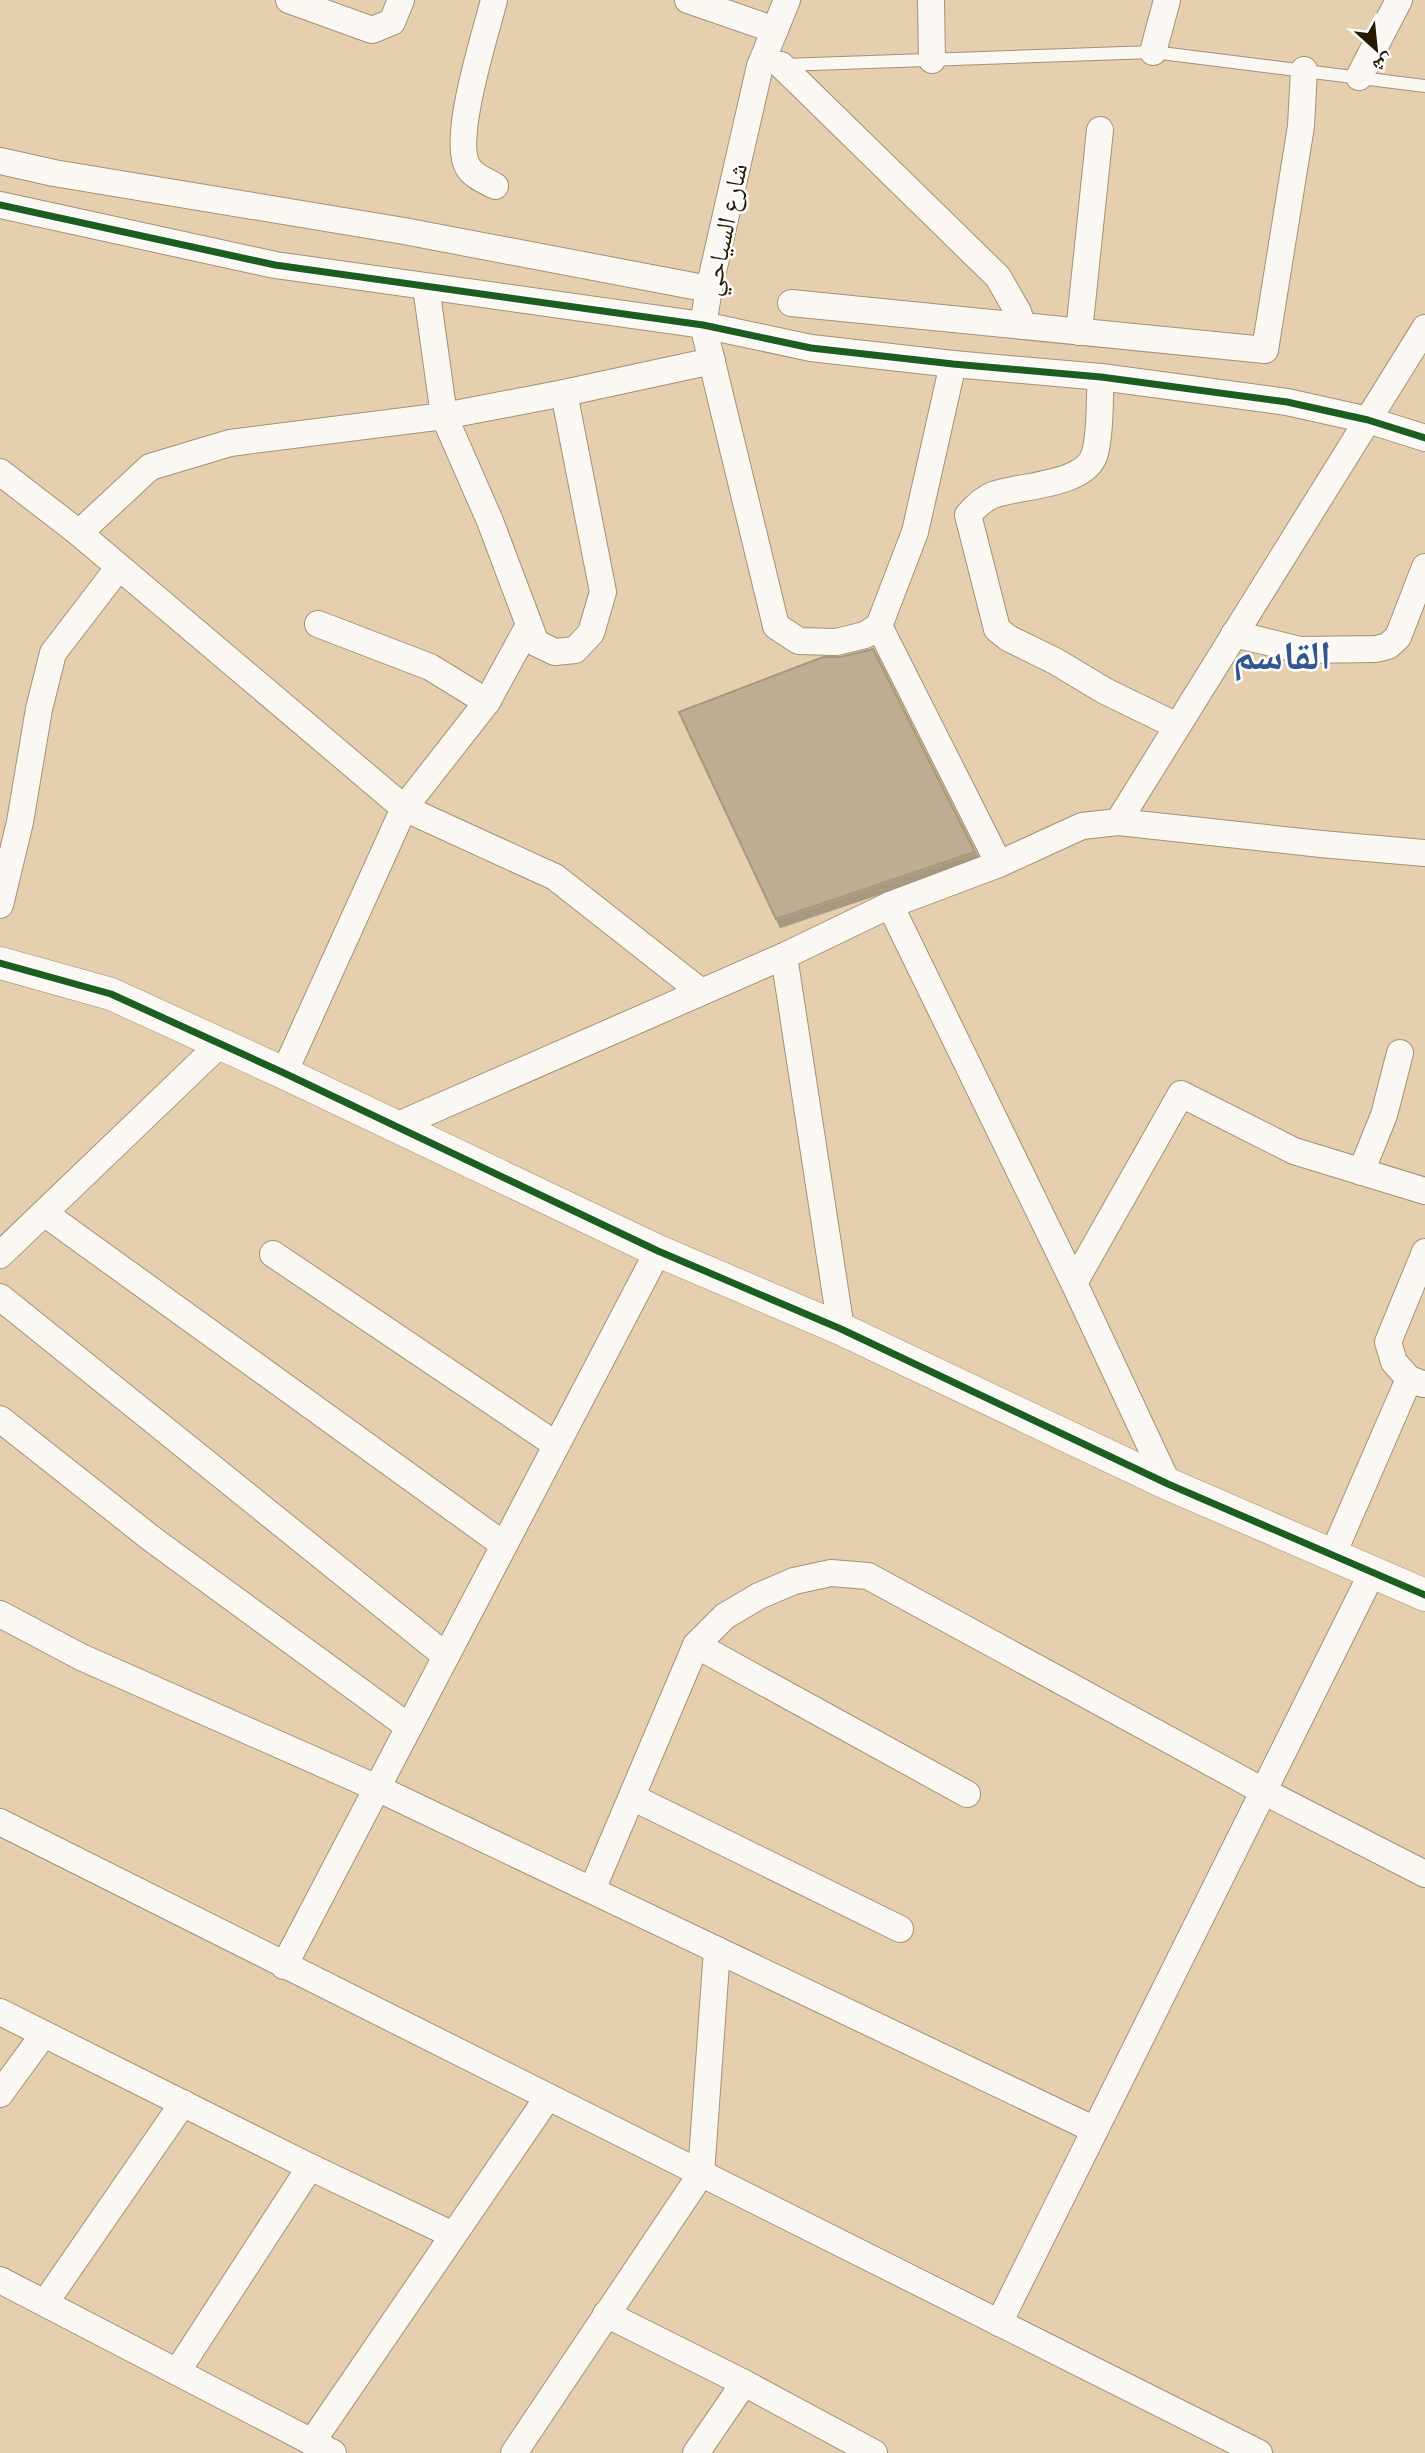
<svg xmlns="http://www.w3.org/2000/svg" width="1425" height="2453" viewBox="0 0 1425 2453" font-family="'Exo 2','Noto Naskh Arabic',sans-serif">
  <style>
    .building { fill: #bead93; stroke: #a8977d; stroke-width: 2; filter: url(#shadow) }
    .lines { fill: none; stroke-linecap: round; stroke-linejoin: round }
    .service-casing { stroke: #a29278; stroke-width: 14 }
    .minor-casing { stroke: #a29278; stroke-width: 28 }
    .tertiary-casing { stroke: #a29278; stroke-width: 33 }
    .service { stroke: #fbf8f3; stroke-width: 12 }
    .minor { stroke: #fbf8f3; stroke-width: 26 }
    .tertiary { stroke: #fbf8f3; stroke-width: 32 }
    .cycleway-casing { stroke: #fcfcfc; stroke-width: 11 }
    .cycleway { stroke: #1b5e20; stroke-width: 7 }
    .labels { text-anchor: middle; dominant-baseline: central; stroke-width: 5; stroke-linejoin: round; paint-order: stroke }
    .street-label { font-size: 26px; fill: #281902; stroke: #fcfcfc }
    .town-label { font-size: 40px; font-weight: bold; fill: #32578e; stroke: #fcfcfc }
  </style>
  <defs>
    <filter id="shadow"><feDropShadow dx="4.5" dy="8" stdDeviation="0" flood-color="#0004"/></filter>
  </defs>
  <rect width="100%" height="100%" fill="#e5cfae"/>
  <polygon class="building" points="873,649 975,852 776,919 679,712 823,657 840,657"/>
  <g class="lines">
    <defs>
      <polyline id="service" points="785,65 1153,52 1425,86"/>
      <g id="minor">
        <polyline points="289,0 372,30 392,22 401,0"/>
        <path d="M494 0C486 33 451 139 468 167 473 176 486 181 495 186"/>
        <polyline points="688,0 775,30"/>
        <polyline points="787,0 760,66 709,289 703,325 776,626 799,641 836,642 865,635 879,626 915,532 953,364"/>
        <polyline points="931,0 932,60"/>
        <polyline points="1153,52 1167,0"/>
        <polyline points="781,65 998,277 1018,312 1023,326"/>
        <polyline points="1359,77 1399,0"/>
        <polyline points="0,161 54,173 404,231 709,289"/>
        <polyline points="0,205 275,265 703,325 811,348 953,364 1101,377 1287,402 1368,420 1425,438"/>
        <polyline points="426,287 444,416 490,521 536,643 555,652 575,650 591,633 603,592 564,393"/>
        <polyline points="791,303 1265,350 1301,126 1304,70"/>
        <polyline points="1079,332 1100,130"/>
        <path d="M1101 377C1099 400 1101 431 1095 453 1087 486 1019 485 993 495 983 499 975 507 968 515L997 629 1008 638 1055 661 1105 691 1177 726"/>
        <polyline points="0,472 79,533 404,808 555,877 700,991"/>
        <polyline points="79,533 150,467 230,443 444,416 564,393 712,361"/>
        <polyline points="318,624 430,667 487,702"/>
        <polyline points="879,626 999,864"/>
        <polyline points="1234,634 1300,650 1376,649 1388,646 1398,637 1425,567"/>
        <polyline points="1118,822 1425,328"/>
        <polyline points="0,905 20,822 39,709 53,653 119,567"/>
        <polyline points="890,905 1074,1283 1168,1484"/>
        <polyline points="784,956 841,1329"/>
        <polyline points="284,1073 404,808 487,702 528,627"/>
        <polyline points="396,1126 784,956 890,905 999,864 1082,826 1118,822 1321,844 1425,853"/>
        <polyline points="1361,1172 1384,1115 1400,1053"/>
        <polyline points="44,1213 504,1545"/>
        <polyline points="273,1254 555,1444"/>
        <polyline points="0,1255 221,1043"/>
        <polyline points="1074,1283 1181,1094 1294,1151 1425,1191"/>
        <polyline points="0,1297 446,1656"/>
        <polyline points="1423,1384 1409,1379 1394,1362 1388,1342 1425,1252"/>
        <polyline points="0,1419 152,1539 409,1727"/>
        <polyline points="1333,1554 1409,1379"/>
        <polyline points="0,1614 81,1657 377,1788 1095,2130"/>
        <polyline points="696,1645 967,1794"/>
        <polyline points="632,1797 900,1929"/>
        <polyline points="0,1822 1259,2453"/>
        <polyline points="592,1890 696,1645 725,1616 759,1596 794,1581 831,1573 868,1576 1263,1791 1425,1874"/>
        <polyline points="284,1966 658,1251"/>
        <polyline points="0,2012 310,2167 453,2235"/>
        <polyline points="0,2094 43,2035"/>
        <polyline points="0,2280 333,2453"/>
        <polyline points="45,2303 183,2103"/>
        <polyline points="606,2314 744,2383 874,2453"/>
        <polyline points="999,2323 1373,1571"/>
        <polyline points="177,2372 310,2167"/>
        <polyline points="312,2442 548,2097"/>
        <polyline points="514,2453 701,2174 717,1950"/>
        <polyline points="696,2453 744,2383"/>
      </g>
      <polyline id="tertiary" points="0,963 111,994 284,1073 658,1251 841,1329 1168,1484 1425,1595"/>
    </defs>
    <use href="#service" class="service-casing"/>
    <use href="#minor" class="minor-casing"/>
    <use href="#tertiary" class="tertiary-casing"/>
    <use href="#service" class="service"/>
    <use href="#minor" class="minor"/>
    <use href="#tertiary" class="tertiary"/>
    <defs>
      <g id="cycleway">
        <polyline points="0,205 275,265 703,325 811,348 953,364 1101,377 1287,402 1368,420 1425,438"/>
        <polyline points="0,963 111,994 284,1073 658,1251 841,1329 1168,1484 1425,1595"/>
      </g>
    </defs>
    <use href="#cycleway" class="cycleway-casing"/>
    <use href="#cycleway" class="cycleway"/>
  </g>
  <g class="labels">
    <g class="street-label">
      <text transform="translate(723 229) rotate(-78)">شارع السياحي</text>
    </g>
    <g class="town-label">
      <text x="1282" y="653">القاسم</text>
    </g>
  </g>
  <g transform="translate(1376 49) rotate(153)" stroke="#fcfcfc" stroke-width="5" paint-order="stroke">
  <path d="M0-5L12 26L0 18L-12 26Z" fill="#281902"/>
  <text y="-10" font-size="19" font-weight="bold" text-anchor="middle" fill="#281902">ش</text>
  </g>
</svg>
